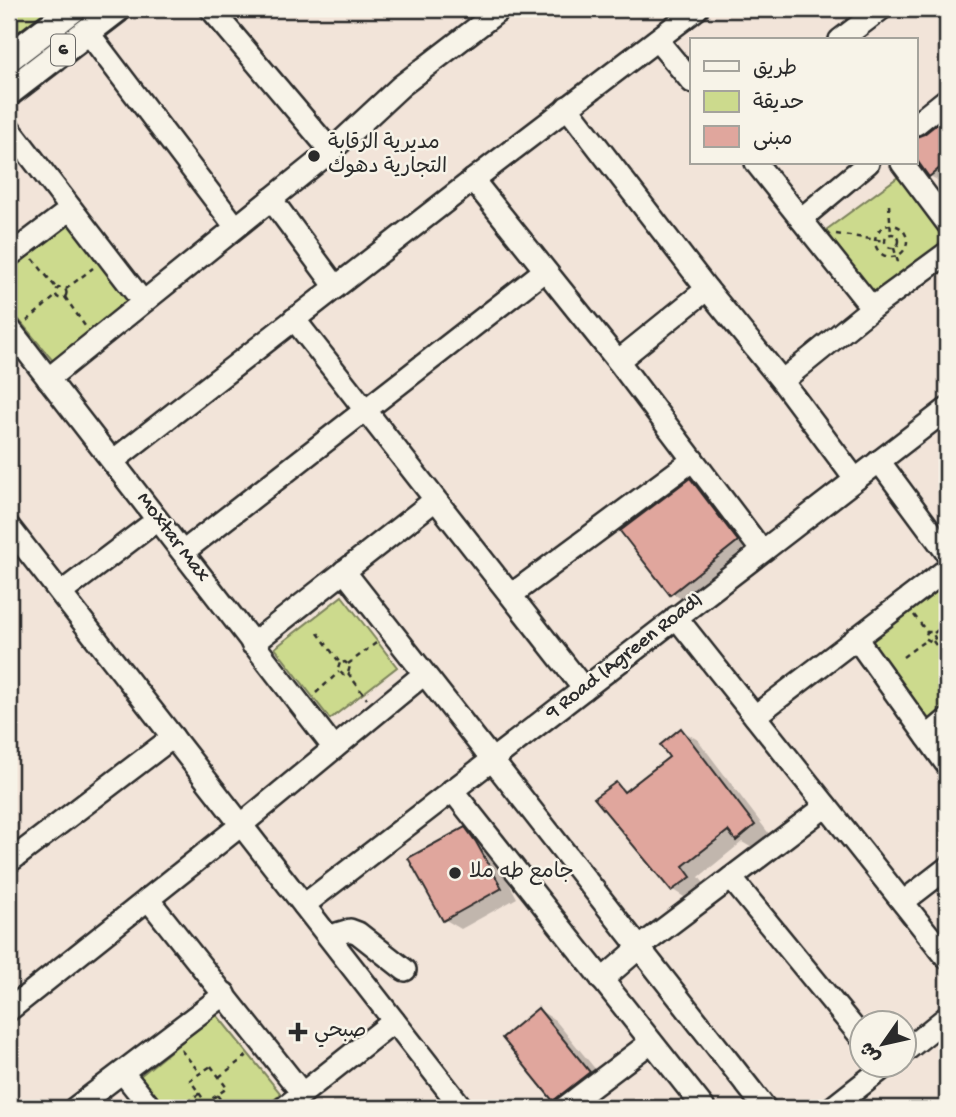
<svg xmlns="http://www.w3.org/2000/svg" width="956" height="1117" viewBox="0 0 956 1117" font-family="'Gochi Hand','Playpen Sans Arabic',sans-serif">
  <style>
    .green { fill: #ccda8d; stroke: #7c825c; stroke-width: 2 }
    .shadow { fill: #0003 }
    .building { fill: #e0a69d; stroke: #2b2b2b; stroke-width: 2 }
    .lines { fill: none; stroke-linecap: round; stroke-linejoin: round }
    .minor-casing { stroke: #2b2b2b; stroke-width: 26 }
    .major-casing { stroke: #2b2b2b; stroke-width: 32 }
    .path { stroke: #2b2b2b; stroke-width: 2.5; stroke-dasharray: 5 5; stroke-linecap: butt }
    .minor { stroke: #f7f3e8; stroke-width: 21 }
    .major { stroke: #f7f3e8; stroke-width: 26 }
    .poi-dot { fill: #2b2b2b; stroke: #f7f3e8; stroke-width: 2.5 }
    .labels { text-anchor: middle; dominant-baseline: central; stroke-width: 5; stroke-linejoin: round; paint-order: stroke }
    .shield { fill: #f7f3e8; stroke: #686764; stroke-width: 2 }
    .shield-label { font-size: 19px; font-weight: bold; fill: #2b2b2b }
    .poi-label { font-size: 21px; fill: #2b2b2b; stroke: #f7f3e8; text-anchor: start }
    .street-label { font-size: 21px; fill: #2b2b2b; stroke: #f7f3e8 }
  </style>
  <rect width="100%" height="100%" fill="#f2e4d9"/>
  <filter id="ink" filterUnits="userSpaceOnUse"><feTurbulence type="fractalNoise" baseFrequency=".0143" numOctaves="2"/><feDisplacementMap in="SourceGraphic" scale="14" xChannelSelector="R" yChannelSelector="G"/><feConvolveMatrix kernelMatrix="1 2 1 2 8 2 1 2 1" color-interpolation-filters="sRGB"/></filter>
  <g filter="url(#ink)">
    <g class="green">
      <polygon points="9,9 62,9 9,48"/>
      <polygon points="905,172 947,229 947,262 884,309 826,230"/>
      <polygon points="69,223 130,298 53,361 9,308 9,271"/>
      <polygon points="947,576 947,709 930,722 866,637"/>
      <polygon points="342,596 397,667 330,719 275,648"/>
      <polygon points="216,1014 281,1094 264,1108 166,1108 140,1076"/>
    </g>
    <g class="shadow">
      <polygon points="947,118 947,185 930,176 916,157 916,138 925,136"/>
      <polygon points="691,480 707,490 753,551 688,603 672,593"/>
      <polygon points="681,730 698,740 770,835 754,849 742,842 699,877 707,887 689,900 673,890 596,798 616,785 628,792 672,757"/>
      <polygon points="465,829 482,839 493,853 517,898 461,929 444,919"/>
      <polygon points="539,1010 555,1020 606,1082 569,1108 554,1100"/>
    </g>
    <g class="building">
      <polygon points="947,116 947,162 929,177 916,159 916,137 924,134"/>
      <polygon points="690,478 738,541 670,595 620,531"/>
      <polygon points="681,728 755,825 736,841 728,831 683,866 691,877 671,891 594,798 616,782 624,792 669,757 660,745"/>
      <polygon points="465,827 476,842 502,888 443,921 408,858"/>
      <polygon points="538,1008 590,1072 553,1101 502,1038"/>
    </g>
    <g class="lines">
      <defs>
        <g id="minor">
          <polyline points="211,9 331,151"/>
          <polyline points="87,31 235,226"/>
          <polyline points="657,40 692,82"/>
          <polyline points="840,40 881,9"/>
          <polyline points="567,107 707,289 782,381 855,479"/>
          <polyline points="916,124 947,99"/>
          <polyline points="9,128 143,302"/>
          <polyline points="756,163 872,308"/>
          <polyline points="902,163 947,223"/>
          <polyline points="473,180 618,361 762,551"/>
          <polyline points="271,199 336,287"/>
          <polyline points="801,219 868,163"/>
          <polyline points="9,256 71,209"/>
          <polyline points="294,319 584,689"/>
          <polyline points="9,328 334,748"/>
          <polyline points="618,361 707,289"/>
          <polyline points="48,379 331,151 401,86 501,9"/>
          <polyline points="782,381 872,308 947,253"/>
          <polyline points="113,461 473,180 697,9"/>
          <polyline points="879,461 947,553"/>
          <polyline points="9,527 462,1108"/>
          <polyline points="183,552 544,271"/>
          <polyline points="344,571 765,1108"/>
          <polyline points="61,593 157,520"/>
          <polyline points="511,595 693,460"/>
          <polyline points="676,617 947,958"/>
          <polyline points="856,638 947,765"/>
          <polyline points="252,644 435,500"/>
          <polyline points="755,716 947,569"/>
          <polyline points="927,737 947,720"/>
          <polyline points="452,790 704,1108"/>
          <polyline points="9,862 173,737"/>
          <polyline points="731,878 862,1038"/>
          <polyline points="148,899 302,1093"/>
          <polyline points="903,902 947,868"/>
          <polyline points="304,905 947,409"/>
          <polyline points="330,936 350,930 358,933 405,970"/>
          <polyline points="602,980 640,947 826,806"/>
          <polyline points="9,1010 241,825 424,674"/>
          <polyline points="904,1052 947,1017"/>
          <polyline points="123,1073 151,1108"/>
          <polyline points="75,1108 225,994"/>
          <polyline points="284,1108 394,1021"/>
          <polyline points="564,1108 651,1042"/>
          <polyline points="832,1108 888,1064"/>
        </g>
        <g id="major">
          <polyline points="9,58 73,9"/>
          <polyline points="9,92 117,9"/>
        </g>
      </defs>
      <use href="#minor" class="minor-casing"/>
      <use href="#major" class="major-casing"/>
      <g class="path">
        <polyline points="889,205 891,234"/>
        <circle cx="891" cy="241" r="16"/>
        <circle cx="892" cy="241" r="7"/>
        <polyline points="836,234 885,241"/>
        <polyline points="894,248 899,266"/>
        <polyline points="33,259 57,289"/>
        <circle cx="61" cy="293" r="5.5"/>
        <polyline points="66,289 93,268"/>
        <polyline points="65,297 85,326"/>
        <polyline points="27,321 56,296"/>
        <polyline points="914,615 927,632 932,632 935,638 932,642 925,638 927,632"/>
        <polyline points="318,633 340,663 345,662 350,666 348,673 343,675 338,669 340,663"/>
        <polyline points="934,633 947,623"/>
        <polyline points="933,641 947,661"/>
        <polyline points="903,657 926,640"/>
        <polyline points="348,664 376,643"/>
        <polyline points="348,673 367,699"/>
        <polyline points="316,693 339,672"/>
        <polyline points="181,1050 200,1073"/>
        <polygon points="211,1066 227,1088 206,1103 190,1080"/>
        <polyline points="219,1077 249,1054"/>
        <polyline points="217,1095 227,1108"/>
        <polyline points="179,1108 200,1093"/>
      </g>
      <use href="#minor" class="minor"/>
      <use href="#major" class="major"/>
    </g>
  </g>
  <g class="poi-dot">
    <circle cx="314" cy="156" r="7"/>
    <circle cx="455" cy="873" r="7"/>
    <path d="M294.5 1021.5h7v7h7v7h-7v7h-7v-7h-7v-7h7z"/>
  </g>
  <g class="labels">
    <rect class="shield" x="51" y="34.5" width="24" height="31" rx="5"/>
    <g class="shield-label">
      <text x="63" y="50">6</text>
    </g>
    <g class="poi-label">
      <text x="328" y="144">مديرية الرقابة<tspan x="328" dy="24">التجارية دهوك</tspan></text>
      <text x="469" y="873">جامع طه ملا</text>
      <text x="314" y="1032">صبحي</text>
    </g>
    <g class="street-label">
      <text transform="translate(172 538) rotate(53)">Moxtar Max</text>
      <text transform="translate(625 657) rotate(-38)">9 Road (Agreen Road)</text>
    </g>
  </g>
  <rect width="956" height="1117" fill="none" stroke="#f7f3e8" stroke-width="35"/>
  <rect x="18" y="18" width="921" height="1082" fill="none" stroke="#2b2b2b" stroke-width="2.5" filter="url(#ink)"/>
  <rect x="690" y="38" width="228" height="126" fill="#f7f3e8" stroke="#a5a39c" stroke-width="2"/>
  <rect x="704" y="61" width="35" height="10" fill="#f7f3e8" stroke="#a5a39c" stroke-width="2"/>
  <text x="753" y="74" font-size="21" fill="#2b2b2b">طريق</text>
  <rect x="704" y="91" width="35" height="21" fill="#ccda8d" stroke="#a5a39c" stroke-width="2"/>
  <text x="753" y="108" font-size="21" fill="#2b2b2b">حديقة</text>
  <rect x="704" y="126" width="35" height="21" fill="#e0a69d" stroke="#a5a39c" stroke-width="2"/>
  <text x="753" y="144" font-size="21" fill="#2b2b2b">مبنى</text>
  <g transform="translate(883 1044) rotate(236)"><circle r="33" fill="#f7f3e8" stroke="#a5a39c" stroke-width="2"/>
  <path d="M0-5L12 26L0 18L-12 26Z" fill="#2b2b2b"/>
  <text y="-10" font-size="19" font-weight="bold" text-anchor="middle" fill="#2b2b2b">ش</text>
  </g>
</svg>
